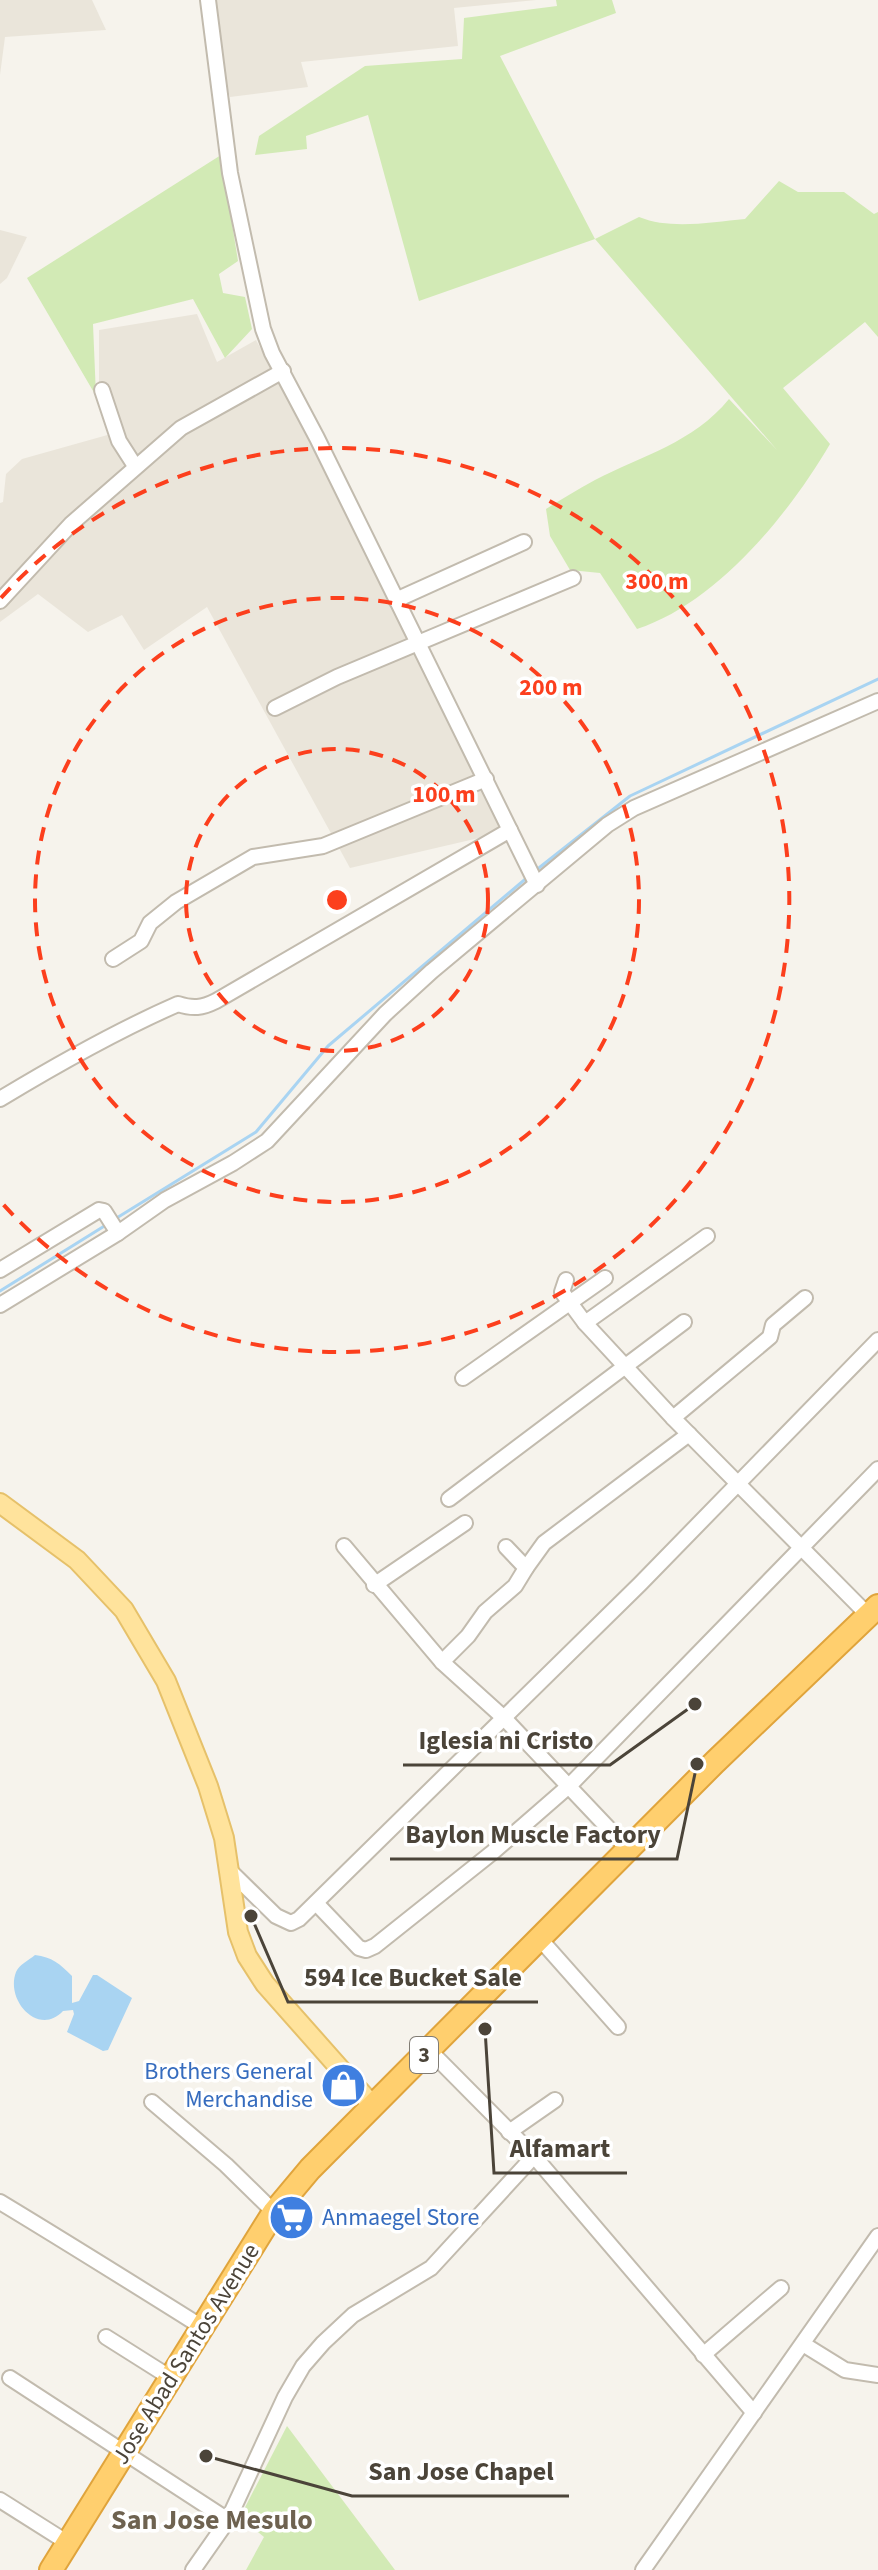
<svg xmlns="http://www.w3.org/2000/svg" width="878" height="2570" viewBox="0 0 878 2570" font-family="'Source Sans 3',sans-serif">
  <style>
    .residential { fill: #eae5da }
    .green { fill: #d2eab5 }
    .water { fill: #a9d4f2 }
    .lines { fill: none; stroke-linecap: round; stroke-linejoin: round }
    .stream { stroke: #a9d4f2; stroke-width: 3 }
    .minor-casing { stroke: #c2bbae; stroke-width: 18 }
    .major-casing { stroke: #e6c16a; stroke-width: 22 }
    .highway-casing { stroke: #e0a43c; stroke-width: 26 }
    .minor { stroke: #fff; stroke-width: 14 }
    .major { stroke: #ffe39c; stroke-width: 18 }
    .highway { stroke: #ffcf6e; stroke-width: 22 }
    .ring { fill: none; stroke: #fc3f1d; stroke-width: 4; stroke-dasharray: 14 10 }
    .labels { text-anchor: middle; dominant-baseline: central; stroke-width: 7; stroke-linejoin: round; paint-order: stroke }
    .shield { fill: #fff; stroke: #817c74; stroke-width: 2 }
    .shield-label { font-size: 22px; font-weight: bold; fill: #4b4439 }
    .shop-label { font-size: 24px; fill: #366cbe; stroke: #fff; text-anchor: end }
    .street-label { font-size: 24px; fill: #4b4439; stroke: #fff }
    .quarter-label { font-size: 28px; font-weight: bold; fill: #6e6250; stroke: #fff }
    .centre { fill: #fc3f1d; stroke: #fff; stroke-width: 4 }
    .ring-label { font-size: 24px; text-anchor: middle; font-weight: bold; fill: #fc3f1d; stroke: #fff; stroke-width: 7; stroke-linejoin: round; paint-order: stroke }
    .leader { fill: none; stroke: #4b4439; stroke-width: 3 }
    .callout-dot { fill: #4b4439; stroke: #fff; stroke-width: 3 }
    .callout-label { font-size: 26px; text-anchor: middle; font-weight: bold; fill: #4b4439; stroke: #fff; stroke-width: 7; stroke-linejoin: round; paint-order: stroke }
  </style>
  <rect width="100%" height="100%" fill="#f6f3ec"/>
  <g class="residential">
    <polygon points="0,0 92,0 106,30 5,37 0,75"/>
    <polygon points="210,0 536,0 454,8 458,46 301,62 308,87 230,97 220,62"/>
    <polygon points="0,230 27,237 7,278 0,284"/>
    <polygon points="197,314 217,362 256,340 380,569 509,831 350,868 207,607 144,650 122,615 88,632 38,594 0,622 0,503 3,502 6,474 22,459 111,434 99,395 99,330"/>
  </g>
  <g class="green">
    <path d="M556 0H612L616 13 500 56 595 239 639 217C671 230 711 222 745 219L779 181 798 192H844L874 214 878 212V337L865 322 783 388 830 444C789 514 717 603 637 629L600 573 570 570 550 536 546 509C562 499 578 489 595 480 643 455 693 443 729 399L777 450 595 239 419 301 368 115 306 136 307 149 255 155 259 136 365 66 462 59 464 18 557 6Z"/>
    <polygon points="221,155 238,261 219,274 223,293 245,297 252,329 225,358 193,299 93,324 96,396 27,278"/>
    <polygon points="287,2426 395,2570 246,2570 264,2537 240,2517"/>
  </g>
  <path class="water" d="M35 1955C52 1957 60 1964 72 1976V2003L79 2001 93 1975H97L132 1998 108 2050 103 2051 67 2032 74 2014 73 2010 63 2011C39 2037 5 2001 16 1972 19 1965 29 1960 35 1955Z"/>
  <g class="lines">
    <g class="stream">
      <polyline points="535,871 630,796 878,679"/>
      <polyline points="115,1219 256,1132 328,1046 529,876"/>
      <polyline points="0,1291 106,1225"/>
    </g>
    <defs>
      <g id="minor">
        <polyline points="208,0 230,173 263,329 272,353 317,438 537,885"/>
        <polyline points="102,390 119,441 135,466"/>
        <polyline points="396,600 524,542"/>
        <polyline points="0,601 71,524 181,428 283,371"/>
        <polyline points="275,708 337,677 573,578"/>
        <polyline points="113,959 141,941 150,923 176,902 253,857 323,846 486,779"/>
        <path d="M0 1099C58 1064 116 1031 178 1004 193 1009 202 1008 216 1001L510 830"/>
        <polyline points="0,1270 99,1210 104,1211 118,1233"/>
        <polyline points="566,1280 562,1292 585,1323 673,1418 869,1616"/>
        <polyline points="0,1305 118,1233 165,1200 233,1163 267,1141 385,1014 432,971 607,825 634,808 878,701"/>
        <polyline points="585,1323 707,1236"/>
        <polyline points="463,1378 605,1278"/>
        <polyline points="673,1418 770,1337 773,1325 805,1298"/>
        <polyline points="449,1499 684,1322"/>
        <polyline points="344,1546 442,1662 504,1718 629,1850"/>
        <polyline points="526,1568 544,1543 689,1434"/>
        <polyline points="374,1585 465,1523"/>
        <polyline points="442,1662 468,1636 485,1612 515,1586 526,1568 506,1547"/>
        <polyline points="229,1870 276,1916 291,1923 299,1919 640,1584 878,1340"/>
        <polyline points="316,1903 359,1948 366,1950 375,1946 493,1852 570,1785 878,1469"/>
        <polyline points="540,1939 618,2027"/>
        <polyline points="429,2050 534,2156 754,2413"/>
        <polyline points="152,2102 226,2165 274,2212"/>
        <polyline points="509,2132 555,2100"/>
        <path d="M0 2202C68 2243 135 2285 202 2327"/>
        <polyline points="106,2337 171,2378"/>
        <polyline points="803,2344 845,2370 878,2375"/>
        <polyline points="703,2355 781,2288"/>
        <polyline points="10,2378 228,2520"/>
        <polyline points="0,2500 68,2543"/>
        <polyline points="193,2570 228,2520 285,2397 303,2366 323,2343 353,2315 431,2268 534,2156"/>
        <polyline points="643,2570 878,2236"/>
      </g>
      <polyline id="major" points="0,1503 77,1560 124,1610 166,1681 208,1786 224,1838 238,1932 247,1956 265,1984 373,2106"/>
      <polyline id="highway" points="51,2570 274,2212 310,2169 715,1762 878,1606"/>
    </defs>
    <use href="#minor" class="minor-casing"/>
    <use href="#major" class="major-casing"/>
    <use href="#highway" class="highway-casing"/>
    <use href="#minor" class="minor"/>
    <use href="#major" class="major"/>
    <use href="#highway" class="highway"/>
  </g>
  <g class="ring">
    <circle cx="337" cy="900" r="151"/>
    <circle cx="337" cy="900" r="302"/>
    <path d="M1 598A452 452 0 1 1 1 1202"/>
  </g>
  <defs>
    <symbol id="shop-disc" viewBox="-11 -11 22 22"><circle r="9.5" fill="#3f7fe0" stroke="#fff"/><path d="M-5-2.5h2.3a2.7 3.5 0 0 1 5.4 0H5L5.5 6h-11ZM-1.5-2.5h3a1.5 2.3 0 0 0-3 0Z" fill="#fff"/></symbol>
    <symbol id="supermarket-disc" viewBox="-11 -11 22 22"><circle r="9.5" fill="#3f7fe0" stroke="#fff"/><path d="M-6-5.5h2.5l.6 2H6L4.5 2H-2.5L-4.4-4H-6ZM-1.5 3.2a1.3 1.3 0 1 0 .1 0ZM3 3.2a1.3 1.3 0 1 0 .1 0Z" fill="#fff"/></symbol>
  </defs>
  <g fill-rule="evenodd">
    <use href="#shop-disc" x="318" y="2060" width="51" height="51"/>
    <use href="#supermarket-disc" x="266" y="2192" width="51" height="51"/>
  </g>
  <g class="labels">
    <rect class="shield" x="410" y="2037" width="28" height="36" rx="6"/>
    <g class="shield-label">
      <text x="424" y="2055">3</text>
    </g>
    <g class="shop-label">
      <text x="313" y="2071">Brothers General<tspan x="313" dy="28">Merchandise</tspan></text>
      <text x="322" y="2217" text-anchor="start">Anmaegel Store</text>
    </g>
    <g class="street-label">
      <text transform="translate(186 2354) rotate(-58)">Jose Abad Santos Avenue</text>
    </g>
    <g class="quarter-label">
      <text x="212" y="2520">San Jose Mesulo</text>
    </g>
  </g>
  <circle cx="337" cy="900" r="12" class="centre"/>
  <g class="ring-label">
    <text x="657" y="589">300 m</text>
    <text x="551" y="695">200 m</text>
    <text x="444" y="802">100 m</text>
  </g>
  <path class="leader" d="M695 1704L610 1765H403M697 1764L677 1859H390M251 1916L288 2002H538M485 2029L494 2173H627M206 2456L352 2496H569"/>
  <g class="callout-dot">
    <circle cx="695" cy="1704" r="8"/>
    <circle cx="697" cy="1764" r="8"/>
    <circle cx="251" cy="1916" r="8"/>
    <circle cx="485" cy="2029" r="8"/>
    <circle cx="206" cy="2456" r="8"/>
  </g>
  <g class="callout-label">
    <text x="506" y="1749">Iglesia ni Cristo</text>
    <text x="533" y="1843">Baylon Muscle Factory</text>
    <text x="413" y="1986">594 Ice Bucket Sale</text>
    <text x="560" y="2157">Alfamart</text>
    <text x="461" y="2480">San Jose Chapel</text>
  </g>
</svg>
